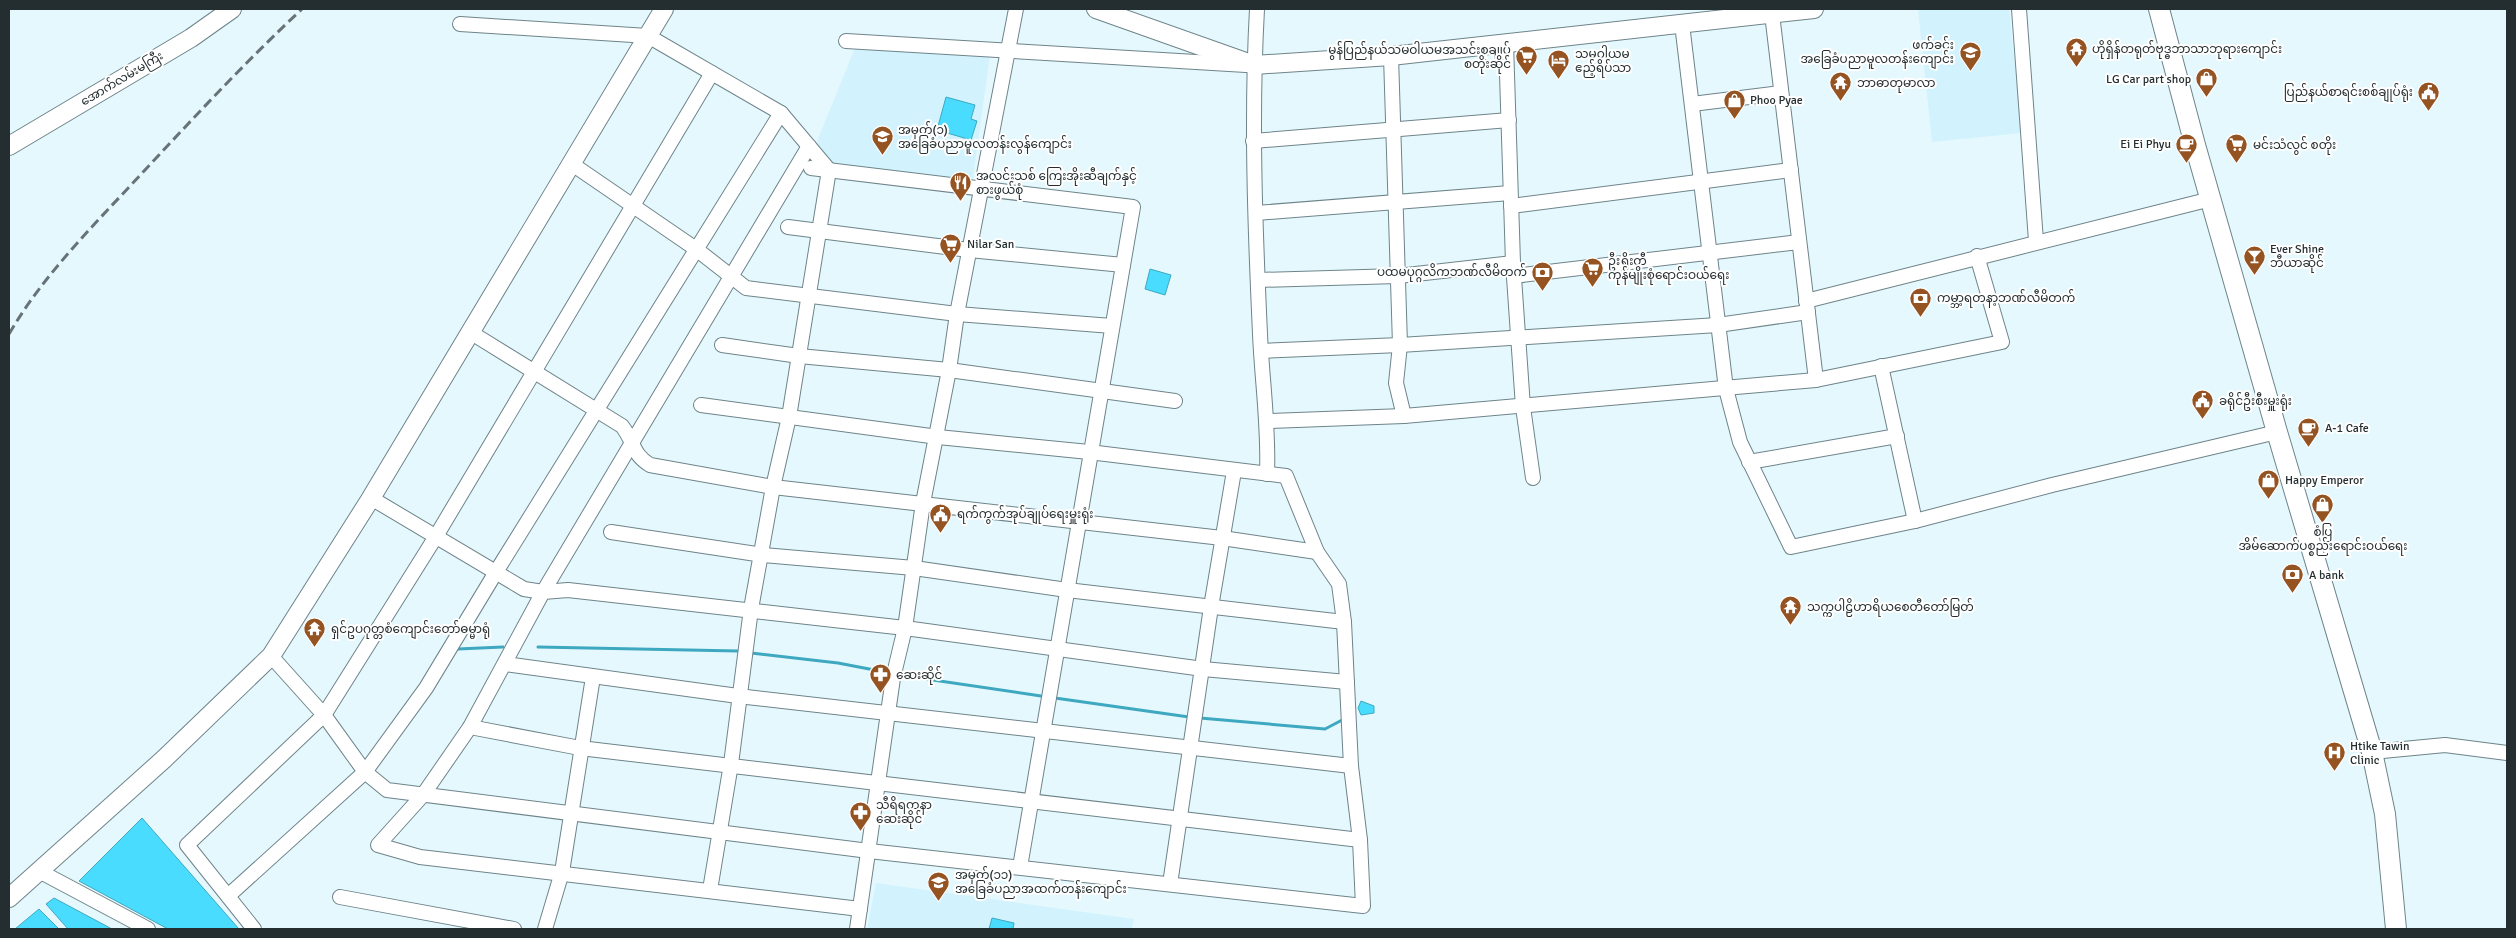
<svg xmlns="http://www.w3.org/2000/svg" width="2516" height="938" viewBox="0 0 2516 938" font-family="Signika,'Noto Sans Myanmar',sans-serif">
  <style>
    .built { fill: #d2f3fd }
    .water { fill: #49dcfe; stroke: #3ea8c0 }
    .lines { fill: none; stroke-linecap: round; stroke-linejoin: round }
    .stream { stroke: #3ea8c0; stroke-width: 3 }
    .minor-casing { stroke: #6e848a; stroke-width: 16 }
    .major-casing { stroke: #6e848a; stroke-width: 20 }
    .highway-casing { stroke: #6e848a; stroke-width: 22 }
    .minor { stroke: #fff; stroke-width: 14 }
    .major { stroke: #fff; stroke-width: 18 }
    .highway { stroke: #fff; stroke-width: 20 }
    .rail { stroke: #677377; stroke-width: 3; stroke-dasharray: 10 5; stroke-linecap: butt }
    .labels { text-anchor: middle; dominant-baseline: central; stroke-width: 4; stroke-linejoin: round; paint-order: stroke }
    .poi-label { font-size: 12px; fill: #242d2f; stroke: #fff; text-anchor: start }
    .street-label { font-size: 12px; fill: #242d2f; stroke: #fff }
  </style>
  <rect width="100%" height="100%" fill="#e5f8fe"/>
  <g class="built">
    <polygon points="1918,9 2009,9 2022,133 1932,142"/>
    <polygon points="857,43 990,55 972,184 809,161"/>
    <polygon points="876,883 1134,919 1132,929 867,929"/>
  </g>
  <g class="water">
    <polygon points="946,97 975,105 971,119 977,121 971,140 937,130"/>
    <polygon points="1150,269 1171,275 1165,295 1145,289"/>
    <polygon points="1361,701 1374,706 1374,713 1361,715 1358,708"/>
    <polygon points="142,818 239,929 168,929 79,881"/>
    <polygon points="54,898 112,929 68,929 46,904"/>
    <polygon points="39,909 59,929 15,929"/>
    <polygon points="992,918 1014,923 1013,929 989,929"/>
  </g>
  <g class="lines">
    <g class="stream">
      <polyline points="538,647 738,651"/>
      <polyline points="458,649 503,647"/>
      <polyline points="751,653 838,663 890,673"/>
      <polyline points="899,675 1041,696"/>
      <polyline points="1055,698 1189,717"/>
      <polyline points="1200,718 1325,729 1344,719"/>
    </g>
    <defs>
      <g id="minor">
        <path d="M1257 9C1251 117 1255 225 1260 334 1262 381 1269 427 1267 474"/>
        <polyline points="2019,9 2036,241"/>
        <polyline points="1772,14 1816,380"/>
        <polyline points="460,24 648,36 781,113 829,170 789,417 773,487 751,609 731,764 710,890"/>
        <polyline points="1682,24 1726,389 1740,442 1791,547 1915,521 2052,485 2277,432"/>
        <polyline points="846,41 1246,65"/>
        <polyline points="1506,43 1513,263 1523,407 1533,478"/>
        <polyline points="1391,56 1400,345 1396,383 1404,416"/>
        <polyline points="1692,104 1781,93"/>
        <polyline points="1253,141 1509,120"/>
        <polyline points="809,146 543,592 470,727 423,795 378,845 420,857 860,909"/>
        <polyline points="572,164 696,249 746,288 957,314 1112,326"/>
        <polyline points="811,168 1133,207 1020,867"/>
        <polyline points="1511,206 1791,170"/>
        <polyline points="1256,213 1510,193"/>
        <polyline points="788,227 969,250 1123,265"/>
        <polyline points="1514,276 1799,242"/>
        <polyline points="1258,280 1398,276 1513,263"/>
        <polyline points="1806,301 2211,199"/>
        <path d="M470 332 622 426C635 443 632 454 650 465L773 487 1222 538 1317 552"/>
        <polyline points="722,345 799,356 949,370 1175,401"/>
        <polyline points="1261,351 1400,345 1718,325 1808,312"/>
        <polyline points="1881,366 1915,521"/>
        <polyline points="1267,421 1404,416 1816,380 2002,342 1977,256"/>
        <polyline points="1749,462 1897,436"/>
        <polyline points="371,498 524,589 543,592 568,590 905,628 1203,669 1347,682"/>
        <polyline points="611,532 763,555 914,568 1067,590 1344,622"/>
        <polyline points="271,656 324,715 365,772 387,790 869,851 1363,906 1360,840 1351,766 1344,622 1339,584 1317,552 1286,476 1089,452 938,437 701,405"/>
        <polyline points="505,664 738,696 1351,766"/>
        <polyline points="470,727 580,748 1360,840"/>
        <polyline points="2372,752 2445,745 2507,753"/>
        <polyline points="39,871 148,929"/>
        <polyline points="1170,884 1211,607 1234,471"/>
        <polyline points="228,896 365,772 426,688 496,572 781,113"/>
        <polyline points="340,897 514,929"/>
        <polyline points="254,929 187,845 324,715 435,538 712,73"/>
        <polyline points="545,929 562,872 593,677"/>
        <polyline points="857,929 893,678 905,628 923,503 949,370 957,314 1016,9"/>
      </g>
      <g id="major">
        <polyline points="1096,9 1254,65 1391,56 1814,9"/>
        <polyline points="9,146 191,38 232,9"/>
        <polyline points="9,898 164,759 271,656 371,498 664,9"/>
      </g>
      <polyline id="highway" points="2159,9 2195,145 2277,432 2372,752 2385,814 2396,929"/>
    </defs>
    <use href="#minor" class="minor-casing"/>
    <use href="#major" class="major-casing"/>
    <use href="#highway" class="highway-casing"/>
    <use href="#minor" class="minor"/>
    <use href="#major" class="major"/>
    <use href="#highway" class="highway"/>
    <path class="rail" d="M9 334C41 279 87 232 131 185 187 125 242 65 302 9"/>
  </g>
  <defs>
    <symbol id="temple-pin" viewBox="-11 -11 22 30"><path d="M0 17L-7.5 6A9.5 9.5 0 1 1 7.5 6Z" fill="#955322" stroke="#fff"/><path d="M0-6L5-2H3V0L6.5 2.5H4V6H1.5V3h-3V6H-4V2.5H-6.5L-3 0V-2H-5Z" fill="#fff"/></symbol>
    <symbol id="school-pin" viewBox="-11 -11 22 30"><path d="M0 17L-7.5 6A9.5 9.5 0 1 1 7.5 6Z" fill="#955322" stroke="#fff"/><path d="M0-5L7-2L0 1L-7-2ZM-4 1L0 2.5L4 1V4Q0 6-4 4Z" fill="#fff"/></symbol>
    <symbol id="supermarket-pin" viewBox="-11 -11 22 30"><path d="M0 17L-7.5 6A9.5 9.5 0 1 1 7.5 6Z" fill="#955322" stroke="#fff"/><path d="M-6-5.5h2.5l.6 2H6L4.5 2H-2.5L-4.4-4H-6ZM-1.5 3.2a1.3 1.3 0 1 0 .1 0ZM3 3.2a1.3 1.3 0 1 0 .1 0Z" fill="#fff"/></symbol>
    <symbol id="hotel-pin" viewBox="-11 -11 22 30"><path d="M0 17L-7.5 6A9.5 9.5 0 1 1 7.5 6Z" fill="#955322" stroke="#fff"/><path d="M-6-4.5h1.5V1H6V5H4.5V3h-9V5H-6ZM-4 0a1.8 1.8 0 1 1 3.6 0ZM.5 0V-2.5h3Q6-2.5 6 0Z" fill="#fff"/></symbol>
    <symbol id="shop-pin" viewBox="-11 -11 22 30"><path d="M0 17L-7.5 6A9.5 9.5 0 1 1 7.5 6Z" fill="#955322" stroke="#fff"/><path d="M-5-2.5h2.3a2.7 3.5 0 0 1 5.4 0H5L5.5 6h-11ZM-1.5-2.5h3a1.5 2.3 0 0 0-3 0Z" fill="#fff"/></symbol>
    <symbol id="civic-pin" viewBox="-11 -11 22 30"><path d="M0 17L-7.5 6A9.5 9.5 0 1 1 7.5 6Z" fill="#955322" stroke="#fff"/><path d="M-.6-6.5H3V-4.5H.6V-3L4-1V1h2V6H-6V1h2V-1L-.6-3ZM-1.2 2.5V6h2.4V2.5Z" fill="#fff"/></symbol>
    <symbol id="cafe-pin" viewBox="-11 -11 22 30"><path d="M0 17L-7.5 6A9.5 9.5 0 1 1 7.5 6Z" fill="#955322" stroke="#fff"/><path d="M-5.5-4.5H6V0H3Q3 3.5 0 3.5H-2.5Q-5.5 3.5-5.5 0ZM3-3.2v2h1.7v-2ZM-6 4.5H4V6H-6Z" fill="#fff"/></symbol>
    <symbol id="restaurant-pin" viewBox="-11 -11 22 30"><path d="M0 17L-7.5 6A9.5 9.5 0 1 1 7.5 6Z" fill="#955322" stroke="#fff"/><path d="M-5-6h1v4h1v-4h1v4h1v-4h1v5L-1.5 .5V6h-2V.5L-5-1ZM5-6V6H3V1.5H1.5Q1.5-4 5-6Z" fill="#fff"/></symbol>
    <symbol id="bar-pin" viewBox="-11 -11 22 30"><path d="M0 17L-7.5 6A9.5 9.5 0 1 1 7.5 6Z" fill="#955322" stroke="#fff"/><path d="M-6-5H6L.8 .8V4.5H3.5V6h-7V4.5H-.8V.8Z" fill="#fff"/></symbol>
    <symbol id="bank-pin" viewBox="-11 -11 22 30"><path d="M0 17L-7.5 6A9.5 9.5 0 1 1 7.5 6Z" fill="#955322" stroke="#fff"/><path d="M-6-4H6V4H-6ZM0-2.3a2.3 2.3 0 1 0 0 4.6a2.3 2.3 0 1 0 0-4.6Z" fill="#fff"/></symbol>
    <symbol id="pharmacy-pin" viewBox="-11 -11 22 30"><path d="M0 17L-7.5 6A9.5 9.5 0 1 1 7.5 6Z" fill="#955322" stroke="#fff"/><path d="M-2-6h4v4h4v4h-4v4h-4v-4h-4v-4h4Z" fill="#fff"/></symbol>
    <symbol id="hospital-pin" viewBox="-11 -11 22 30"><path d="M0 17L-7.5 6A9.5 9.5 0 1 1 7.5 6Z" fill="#955322" stroke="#fff"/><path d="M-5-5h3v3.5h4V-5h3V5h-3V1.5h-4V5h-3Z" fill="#fff"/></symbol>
  </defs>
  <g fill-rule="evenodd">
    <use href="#temple-pin" x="2064" y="36" width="25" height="34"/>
    <use href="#school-pin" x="1958" y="40" width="25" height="34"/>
    <use href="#supermarket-pin" x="1514" y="44" width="25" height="34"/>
    <use href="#hotel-pin" x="1546" y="48" width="25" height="34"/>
    <use href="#shop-pin" x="2194" y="66" width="25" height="34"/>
    <use href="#temple-pin" x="1828" y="70" width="25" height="34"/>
    <use href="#civic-pin" x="2416" y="80" width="25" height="34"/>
    <use href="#shop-pin" x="1722" y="88" width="25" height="34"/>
    <use href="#school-pin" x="870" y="124" width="25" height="34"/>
    <use href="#cafe-pin" x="2174" y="132" width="25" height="34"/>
    <use href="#supermarket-pin" x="2224" y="132" width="25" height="34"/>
    <use href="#restaurant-pin" x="948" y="170" width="25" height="34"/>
    <use href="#supermarket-pin" x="938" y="232" width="25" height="34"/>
    <use href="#bar-pin" x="2242" y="244" width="25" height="34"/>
    <use href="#supermarket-pin" x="1580" y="256" width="25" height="34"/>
    <use href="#bank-pin" x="1530" y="260" width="25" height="34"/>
    <use href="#bank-pin" x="1908" y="286" width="25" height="34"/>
    <use href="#civic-pin" x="2190" y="388" width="25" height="34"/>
    <use href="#cafe-pin" x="2296" y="416" width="25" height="34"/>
    <use href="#shop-pin" x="2256" y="468" width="25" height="34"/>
    <use href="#shop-pin" x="2310" y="492" width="25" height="34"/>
    <use href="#civic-pin" x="928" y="502" width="25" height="34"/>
    <use href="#bank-pin" x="2280" y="562" width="25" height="34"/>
    <use href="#temple-pin" x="1778" y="594" width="25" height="34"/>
    <use href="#temple-pin" x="302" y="616" width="25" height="34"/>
    <use href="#pharmacy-pin" x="868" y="662" width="25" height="34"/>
    <use href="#hospital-pin" x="2322" y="740" width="25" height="34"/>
    <use href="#pharmacy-pin" x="848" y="800" width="25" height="34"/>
    <use href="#school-pin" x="926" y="870" width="25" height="34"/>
  </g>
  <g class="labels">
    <g class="poi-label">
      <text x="1954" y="45" text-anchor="end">ဖက်ခင်း<tspan x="1954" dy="14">အခြေခံပညာမူလတန်းကျောင်း</tspan></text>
      <text x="2092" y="49">ဟိုရှိန်တရုတ်ဗုဒ္ဓဘာသာဘုရားကျောင်း</text>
      <text x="1511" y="50" text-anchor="end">မွန်ပြည်နယ်သမဝါယမအသင်းစုချုပ်<tspan x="1511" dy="14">စတိုးဆိုင်</tspan></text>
      <text x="1575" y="54">သမဝါယမ<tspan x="1575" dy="14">ဧည့်ရိပ်သာ</tspan></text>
      <text x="2191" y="79" text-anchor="end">LG Car part shop</text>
      <text x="1857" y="83">ဘာဓာတုမာလာ</text>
      <text x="2413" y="92" text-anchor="end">ပြည်နယ်စာရင်းစစ်ချုပ်ရုံး</text>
      <text x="1750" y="100">Phoo Pyae</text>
      <text x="898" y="130">အမှတ်(၁)<tspan x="898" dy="14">အခြေခံပညာမူလတန်းလွန်ကျောင်း</tspan></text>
      <text x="2171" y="144" text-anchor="end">Ei Ei Phyu</text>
      <text x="2253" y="145">မင်းသံလွင် စတိုး</text>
      <text x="976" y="176">အလင်းသစ် ကြေးအိုးဆီချက်နှင့်<tspan x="976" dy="14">စားဖွယ်စုံ</tspan></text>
      <text x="967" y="244">Nilar San</text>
      <text x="2270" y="249">Ever Shine<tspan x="2270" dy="14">ဘီယာဆိုင်</tspan></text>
      <text x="1608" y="261">ဦးရှိုးတီ<tspan x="1608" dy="14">ကုန်မျိုးစုံရောင်းဝယ်ရေး</tspan></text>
      <text x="1527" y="272" text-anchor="end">ပထမပုဂ္ဂလိကဘဏ်လီမိတက်</text>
      <text x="1937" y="298">ကမ္ဘာ့ရတနာ့ဘဏ်လီမိတက်</text>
      <text x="2219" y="401">ခရိုင်ဦးစီးမှူးရုံး</text>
      <text x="2325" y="428">A-1 Cafe</text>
      <text x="2285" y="480">Happy Emperor</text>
      <text x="957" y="514">ရက်ကွက်အုပ်ချုပ်ရေးမှူးရုံး</text>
      <text x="2323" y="532" text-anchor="middle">စံပြ<tspan x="2323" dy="14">အိမ်ဆောက်ပစ္စည်းရောင်းဝယ်ရေး</tspan></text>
      <text x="2309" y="575">A bank</text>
      <text x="1807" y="607">သက္ကပါဠိဟာရိယစေတီတော်မြတ်</text>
      <text x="331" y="629">ရှင်ဥပဂုတ္တစံကျောင်းတော်ဓမ္မာရုံ</text>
      <text x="896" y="675">ဆေးဆိုင်</text>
      <text x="2350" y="746">Htike Tawin<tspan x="2350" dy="14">Clinic</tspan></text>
      <text x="876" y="805">သီရိရတနာ<tspan x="876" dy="14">ဆေးဆိုင်</tspan></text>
      <text x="955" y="875">အမှတ်(၁၁)<tspan x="955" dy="14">အခြေခံပညာအထက်တန်းကျောင်း</tspan></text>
    </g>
    <g class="street-label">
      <text transform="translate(122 79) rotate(-31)">အောက်လမ်းမကြီး</text>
    </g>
  </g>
  <rect width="2516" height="938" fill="none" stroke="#242d2f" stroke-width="20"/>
</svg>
